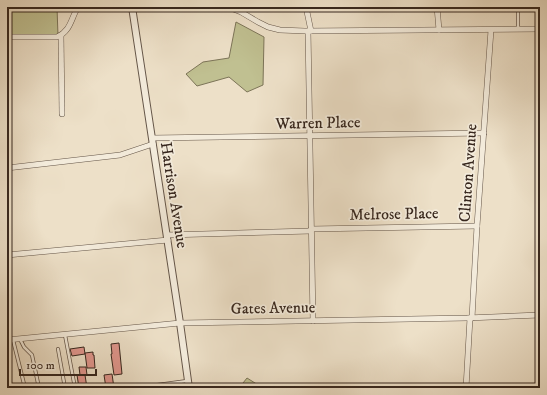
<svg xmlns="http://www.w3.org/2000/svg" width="547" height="395" viewBox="0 0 547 395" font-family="'IM FELL DW Pica',serif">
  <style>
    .green { fill: #c0c091; stroke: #7c7458 }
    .building { fill: #e1978e; stroke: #37271e }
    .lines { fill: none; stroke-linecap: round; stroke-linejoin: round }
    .service-casing { stroke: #645548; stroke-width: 4 }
    .minor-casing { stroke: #645548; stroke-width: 6 }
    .tertiary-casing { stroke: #645548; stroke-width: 8 }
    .service { stroke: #f3ebdb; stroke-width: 2.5 }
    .minor { stroke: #f3ebdb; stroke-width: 5 }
    .tertiary { stroke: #f3ebdb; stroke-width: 6 }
    .labels { text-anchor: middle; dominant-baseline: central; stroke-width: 3.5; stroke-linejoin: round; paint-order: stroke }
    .street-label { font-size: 16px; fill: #37271e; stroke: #f3ebdb }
  </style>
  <rect width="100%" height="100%" fill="#ede0c8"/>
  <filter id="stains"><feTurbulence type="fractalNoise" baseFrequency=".005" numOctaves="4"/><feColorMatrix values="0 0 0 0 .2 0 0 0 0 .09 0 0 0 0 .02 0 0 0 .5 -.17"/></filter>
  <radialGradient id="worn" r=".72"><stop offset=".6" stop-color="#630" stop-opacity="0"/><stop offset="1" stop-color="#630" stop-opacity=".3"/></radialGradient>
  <g class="green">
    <polygon points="7,7 57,7 58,36 7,36"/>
    <polygon points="236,22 264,37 263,85 247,92 229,77 197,86 186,74 203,62 229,58"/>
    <polygon points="247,378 263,388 239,388"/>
  </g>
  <g class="building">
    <polygon points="119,343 122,374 114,375 111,354 112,354 111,344"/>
    <polygon points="84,347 85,354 72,356 70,349"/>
    <polygon points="93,352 93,355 94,355 95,368 87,368 85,353"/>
    <polygon points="79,367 86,367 87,375 85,375 87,388 79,388 77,375 80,375"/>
    <polygon points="112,374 114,388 106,388 104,375"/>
  </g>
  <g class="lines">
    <defs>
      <g id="service">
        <polyline points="518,7 518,29"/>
        <polyline points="65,335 75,388"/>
        <polyline points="20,339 24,347 32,355 39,388"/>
        <polyline points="13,340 25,388"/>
        <polyline points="58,349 65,388"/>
        <polyline points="135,388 187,381"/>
      </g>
      <g id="minor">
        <polyline points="125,7 132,9 159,7"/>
        <polyline points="228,7 241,12 258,22 268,27 280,30 305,31 540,29"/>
        <polyline points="306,7 311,31"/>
        <polyline points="437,7 439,30"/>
        <polyline points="308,31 313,321"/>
        <polyline points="61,35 62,114"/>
        <path d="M7 37H57C71 31 71 18 78 7"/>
        <polyline points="152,138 484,133"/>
        <polyline points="7,168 120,155 153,144"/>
        <polyline points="311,229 477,226"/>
        <polyline points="167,235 311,231"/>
        <polyline points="7,255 168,240"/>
        <polyline points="472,318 477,226 491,30"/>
        <polyline points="7,340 180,323 467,318 540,315"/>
        <polyline points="466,388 470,318"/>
      </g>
      <polyline id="tertiary" points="132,7 180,323 189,388"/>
    </defs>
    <use href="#service" class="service-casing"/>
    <use href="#minor" class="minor-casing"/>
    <use href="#tertiary" class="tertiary-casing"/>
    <use href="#service" class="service"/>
    <use href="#minor" class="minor"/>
    <use href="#tertiary" class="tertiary"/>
  </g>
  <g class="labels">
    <g class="street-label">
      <text transform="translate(318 123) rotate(-1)">Warren Place</text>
      <text transform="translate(468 173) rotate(-86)">Clinton Avenue</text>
      <text transform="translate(174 195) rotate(81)">Harrison Avenue</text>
      <text transform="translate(394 214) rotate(-1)">Melrose Place</text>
      <text transform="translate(273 308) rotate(-1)">Gates Avenue</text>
    </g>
  </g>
  <rect width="547" height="395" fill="none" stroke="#ede0c8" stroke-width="24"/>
  <rect x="8" y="8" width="531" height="379" fill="none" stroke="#37271e" stroke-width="2"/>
  <rect x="12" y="12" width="523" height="371" fill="none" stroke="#37271e"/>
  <path d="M20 369v6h76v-6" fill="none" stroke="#37271e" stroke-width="2"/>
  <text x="26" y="369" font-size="12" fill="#37271e" stroke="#f3ebdb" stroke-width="3" paint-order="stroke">100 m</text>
  <rect width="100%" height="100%" filter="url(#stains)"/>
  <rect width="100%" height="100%" fill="url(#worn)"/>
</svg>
